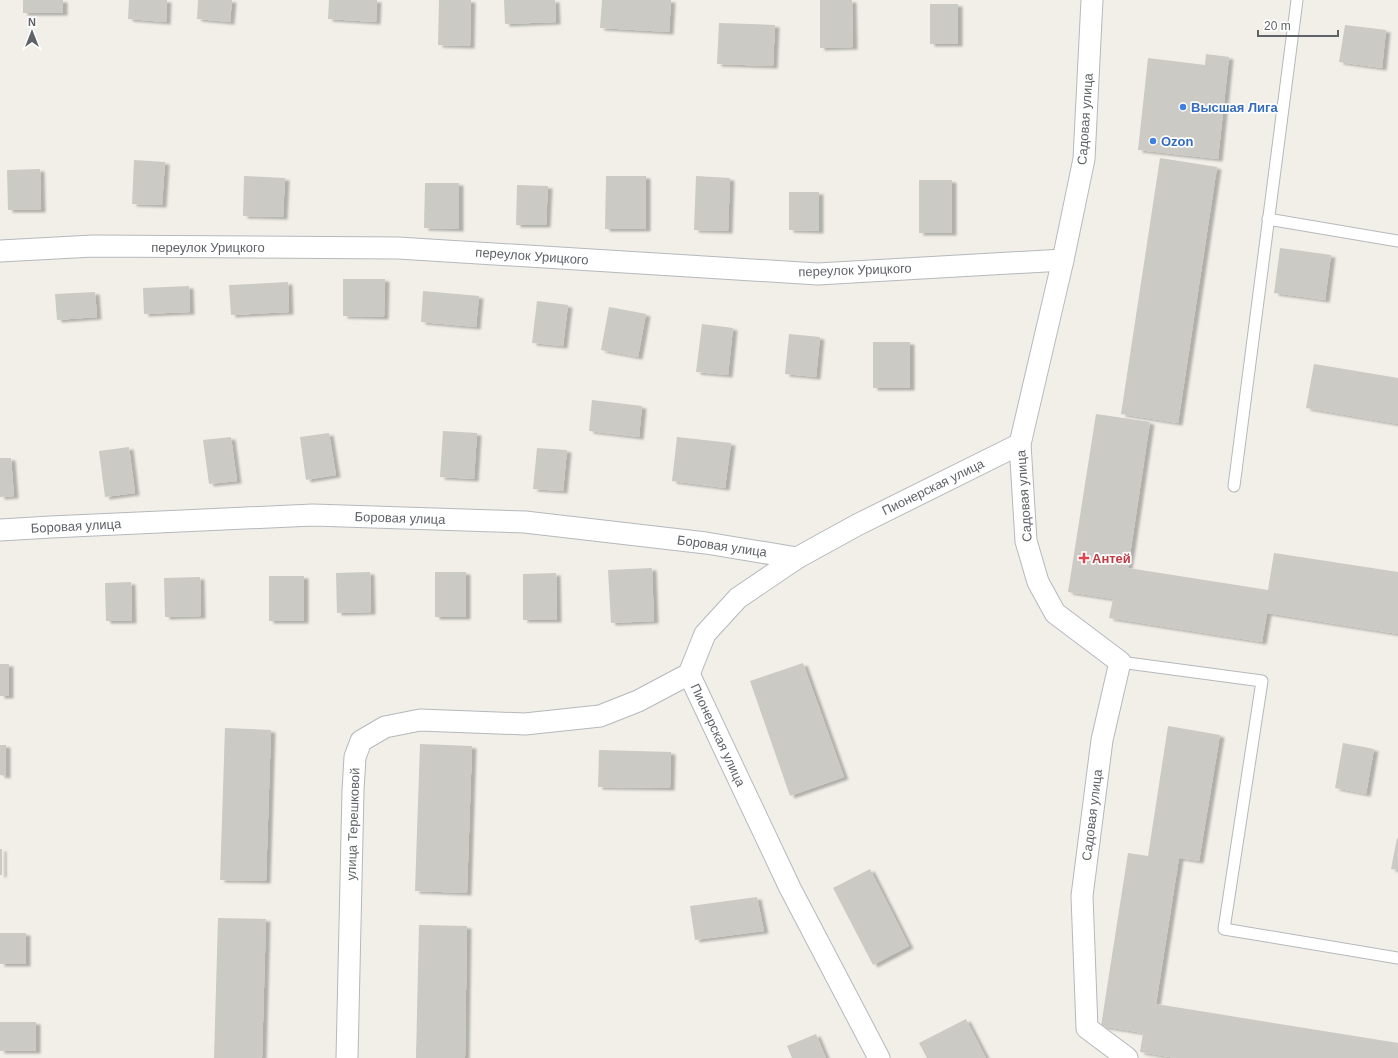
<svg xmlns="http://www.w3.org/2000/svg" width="1398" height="1058" viewBox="0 0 1398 1058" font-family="Helvetica,sans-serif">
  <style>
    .building { fill: #cccac5; filter: url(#shadow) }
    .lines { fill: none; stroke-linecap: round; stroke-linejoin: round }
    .lane-casing { stroke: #b5b8bc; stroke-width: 13 }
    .street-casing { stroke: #b5b8bc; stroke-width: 23 }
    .lane { stroke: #fff; stroke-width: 11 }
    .street { stroke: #fff; stroke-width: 21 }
    .shop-dot { fill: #3f7fe0; stroke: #fff; stroke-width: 1.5 }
    .health-dot { fill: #e0444e; stroke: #fff; stroke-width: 1.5 }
    .labels { text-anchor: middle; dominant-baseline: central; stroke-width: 3.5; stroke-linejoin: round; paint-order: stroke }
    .shop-label { font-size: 13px; font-weight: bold; fill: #366cbe; stroke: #fff; text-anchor: start }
    .street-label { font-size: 13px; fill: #5f6368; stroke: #fff }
    .health-label { font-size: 13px; font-weight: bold; fill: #be3a42; stroke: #fff; text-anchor: start }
  </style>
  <defs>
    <filter id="shadow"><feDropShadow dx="4.5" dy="2.5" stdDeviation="1" flood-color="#0004"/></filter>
  </defs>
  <rect width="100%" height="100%" fill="#f1efe8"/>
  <g class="building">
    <rect x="23" y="0" width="40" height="13"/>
    <polygon points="129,0 167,0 166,22 128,19"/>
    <polygon points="198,0 232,0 230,22 197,19"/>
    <polygon points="329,0 377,0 376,22 328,19"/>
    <polygon points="439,0 471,0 470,46 438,45"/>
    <polygon points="504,0 555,0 556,22 505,24"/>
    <polygon points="602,0 671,0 669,32 600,28"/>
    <polygon points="820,0 852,0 853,47 820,48"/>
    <rect x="930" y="4" width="28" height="40"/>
    <polygon points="719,23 775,25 773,66 717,64"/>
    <polygon points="1345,25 1386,30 1382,68 1339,62"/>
    <polygon points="1206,54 1229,57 1218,159 1138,150 1148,58 1205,65"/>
    <polygon points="1160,158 1217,167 1178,423 1121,414"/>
    <polygon points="134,160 165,162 162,205 132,204"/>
    <polygon points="40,169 41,210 8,210 7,170"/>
    <polygon points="244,176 285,178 283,217 243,216"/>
    <polygon points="606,176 646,176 646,229 605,229"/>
    <polygon points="696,176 730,178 728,231 694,230"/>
    <rect x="919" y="180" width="33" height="53"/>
    <polygon points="425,183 459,183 459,229 424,228"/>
    <polygon points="517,185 548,186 546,225 516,225"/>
    <polygon points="789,192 819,192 819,231 789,230"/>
    <polygon points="1280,248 1331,255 1325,300 1274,293"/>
    <polygon points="343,279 385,279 384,317 343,316"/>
    <polygon points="288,282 289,312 231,315 229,285"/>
    <polygon points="189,286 190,312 144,314 143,288"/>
    <polygon points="423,291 479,296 476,327 421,322"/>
    <polygon points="95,292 97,317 57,320 55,294"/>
    <polygon points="537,301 568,305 563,346 532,343"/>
    <polygon points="609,307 646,314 638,357 601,350"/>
    <polygon points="702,324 733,328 728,375 696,372"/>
    <polygon points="789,334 820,337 816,377 785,374"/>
    <rect x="873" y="342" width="37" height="46"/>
    <polygon points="1314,364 1398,378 1398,424 1306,408"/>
    <polygon points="592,400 642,406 639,437 589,431"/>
    <polygon points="1096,414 1150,422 1128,568 1268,590 1274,553 1398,572 1398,634 1267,613 1262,642 1109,618 1113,599 1068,592"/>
    <polygon points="443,431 477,433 474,479 440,477"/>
    <polygon points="329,433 336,475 306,480 300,437"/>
    <polygon points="231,437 237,481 209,484 203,440"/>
    <polygon points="677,437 731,443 725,488 672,481"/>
    <polygon points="129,447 135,493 105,497 99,451"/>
    <polygon points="537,448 567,450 563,491 533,489"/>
    <polygon points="0,458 11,458 14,496 0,497"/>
    <polygon points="652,568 654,621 611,623 608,570"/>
    <polygon points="370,572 371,612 337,613 336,573"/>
    <rect x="435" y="572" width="31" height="45"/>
    <polygon points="556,573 557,620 523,620 523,574"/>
    <rect x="269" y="576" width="35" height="45"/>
    <polygon points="200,577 201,616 165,617 164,578"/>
    <polygon points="131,582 132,621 106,621 105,583"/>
    <polygon points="803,663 844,777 790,796 750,681"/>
    <rect x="0" y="664" width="9" height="32"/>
    <polygon points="1168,726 1220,735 1199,861 1179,858 1156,1004 1398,1043 1398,1058 1176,1058 1140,1052 1143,1033 1101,1026 1128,853 1148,856"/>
    <polygon points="225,728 271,730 266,881 220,880"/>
    <polygon points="1343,743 1374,749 1366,794 1335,788"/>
    <polygon points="420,744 472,746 467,893 415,891"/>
    <polygon points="0,745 6,745 6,776 0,775"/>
    <polygon points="599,750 671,752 670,788 598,787"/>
    <polygon points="1397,838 1398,839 1398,870 1391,869"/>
    <rect x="0" y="849" width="2" height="26"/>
    <polygon points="870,869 909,946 873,965 833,888"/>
    <polygon points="757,897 764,931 695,940 690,906"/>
    <polygon points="218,918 266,919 262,1058 214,1058"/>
    <polygon points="419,925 467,926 465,1058 416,1058"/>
    <rect x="0" y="933" width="26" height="31"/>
    <polygon points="966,1019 986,1058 927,1058 919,1043"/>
    <rect x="0" y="1022" width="36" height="29"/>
    <polygon points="816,1034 826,1058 792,1058 787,1046"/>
  </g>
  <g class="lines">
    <defs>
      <g id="lane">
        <polyline points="1268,219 1398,241"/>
        <polyline points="1234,486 1297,0"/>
        <polyline points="1120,662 1262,681 1224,929 1398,958"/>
      </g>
      <g id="street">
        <polyline points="1092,0 1084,159 1063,260 1020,444 1026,541 1038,582 1055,613 1120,662 1102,740 1082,896 1087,1028 1127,1058"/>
        <polyline points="0,251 93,246 398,248 818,274 1063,260"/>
        <polyline points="0,530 51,527 313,515 525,522 706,543 797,558"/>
        <polyline points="347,1058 353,791 355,757 361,741 385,727 420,720 525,724 600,716 638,701 689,674"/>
        <polyline points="879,1058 790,888 689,674 705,634 738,598 797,558 857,525 1020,444"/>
      </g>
    </defs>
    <use href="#lane" class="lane-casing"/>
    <use href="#street" class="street-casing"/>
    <use href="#lane" class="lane"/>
    <use href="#street" class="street"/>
  </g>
  <g class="shop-dot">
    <circle cx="1183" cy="107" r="4"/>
    <circle cx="1153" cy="141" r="4"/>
  </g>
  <path class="health-dot" d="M1082 552h4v4h4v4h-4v4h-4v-4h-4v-4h4z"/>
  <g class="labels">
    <g class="shop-label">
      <text x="1191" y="107">Высшая Лига</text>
      <text x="1161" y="141">Ozon</text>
    </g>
    <g class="street-label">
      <text transform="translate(1085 119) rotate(-86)">Садовая улица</text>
      <text x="208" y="247">переулок Урицкого</text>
      <text transform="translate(532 256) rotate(4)">переулок Урицкого</text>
      <text transform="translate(855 270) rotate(-2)">переулок Урицкого</text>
      <text transform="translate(933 487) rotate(-26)">Пионерская улица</text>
      <text transform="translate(1024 496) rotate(-94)">Садовая улица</text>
      <text transform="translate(400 518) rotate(2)">Боровая улица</text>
      <text transform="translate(76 526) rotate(-3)">Боровая улица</text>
      <text transform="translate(722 546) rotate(8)">Боровая улица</text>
      <text transform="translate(718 735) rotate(65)">Пионерская улица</text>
      <text transform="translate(1092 815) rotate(-83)">Садовая улица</text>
      <text transform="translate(353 824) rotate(-88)">улица Терешковой</text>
    </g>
    <g class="health-label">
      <text x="1092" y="558">Антей</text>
    </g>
  </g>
  <g transform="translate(32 32)" stroke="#ffffff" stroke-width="3" paint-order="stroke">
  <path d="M0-3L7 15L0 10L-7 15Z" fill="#5f6368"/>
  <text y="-6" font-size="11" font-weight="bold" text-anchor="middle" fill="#5f6368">N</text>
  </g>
  <path d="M1258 30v6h80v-6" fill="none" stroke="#5f6368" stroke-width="2"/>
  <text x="1264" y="30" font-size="12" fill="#5f6368" stroke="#ffffff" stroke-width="3" paint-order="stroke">20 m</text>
</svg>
